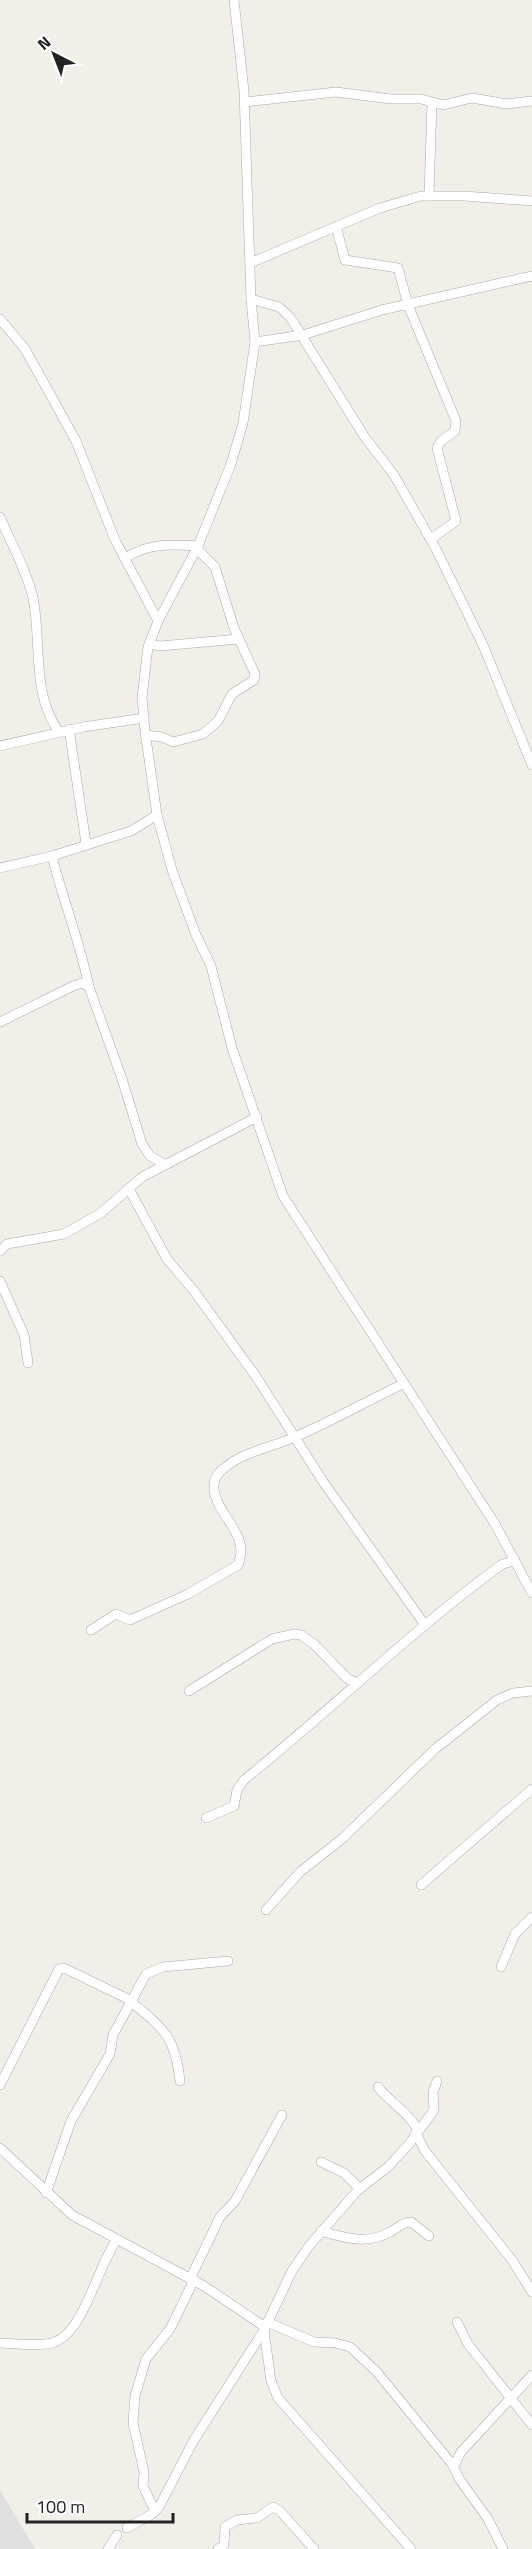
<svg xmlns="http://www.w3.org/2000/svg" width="532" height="2549" viewBox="0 0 532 2549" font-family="'Titillium Web',sans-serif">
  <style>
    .residential { fill: #e0dfdf }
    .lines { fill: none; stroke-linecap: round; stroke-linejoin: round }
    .street-casing { stroke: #a9a9a9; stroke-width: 10 }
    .street { stroke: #fff; stroke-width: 9 }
  </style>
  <rect width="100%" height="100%" fill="#f2efe9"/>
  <polygon class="residential" points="0,2490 35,2549 0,2549"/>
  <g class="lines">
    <defs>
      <g id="street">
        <polyline points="234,0 244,91 251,299 255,342 243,423 231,464 198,546 158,621 148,647 142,697 145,731 157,815 172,870 196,935 211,966 232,1048 283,1196 495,1524 532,1593"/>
        <polyline points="245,102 336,92 391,99 421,99 443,105 472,98 507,104 532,101"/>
        <polyline points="429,196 432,102"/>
        <polyline points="336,226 345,260 398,268 408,305 456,421 455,431 441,441 437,448 456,521 431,539"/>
        <polyline points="250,263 380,208 421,196 464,196 532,201"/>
        <polyline points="251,299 279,307 290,317 364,436 394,475 436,549 483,645 532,765"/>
        <polyline points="0,319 25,349 76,441 115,540 158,621"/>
        <polyline points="255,342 303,335 382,310 532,276"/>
        <path d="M0 517C11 543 27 571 33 598 42 643 31 693 59 732"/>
        <path d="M125 558C149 543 170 544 198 546"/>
        <polyline points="149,644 160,646 239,639"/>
        <polyline points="69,729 86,843"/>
        <polyline points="145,735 162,737 173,742 203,734 218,721 232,694 254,680 255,674 234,628 215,567 197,549"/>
        <polyline points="0,746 83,727 144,718"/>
        <path d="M52 856C63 900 80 942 89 987"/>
        <polyline points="0,868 52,856 131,831 157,815"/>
        <polyline points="0,1022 73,986 83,983 89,987 122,1079 142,1144 150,1156 164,1164"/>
        <polyline points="129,1189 167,1259 194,1291 255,1375 324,1483 425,1625"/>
        <polyline points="0,1251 7,1244 64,1234 101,1213 142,1177 257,1117"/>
        <polyline points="0,1281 24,1335 28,1363"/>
        <path d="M91 1630 116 1614 130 1620 188 1594 238 1565C251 1534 217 1517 214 1489 213 1479 219 1471 227 1466 246 1451 273 1447 295 1437 332 1421 367 1401 403 1384"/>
        <polyline points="189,1691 272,1639 294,1634 301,1635 314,1644 348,1679 358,1683"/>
        <path d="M206 1818 234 1806 237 1790 244 1780C331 1710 411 1631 501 1565L515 1560"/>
        <polyline points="421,1885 532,1789"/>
        <polyline points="266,1910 300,1872 343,1838 435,1749 497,1700 513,1693 532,1691"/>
        <polyline points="501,1967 515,1934 532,1917"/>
        <path d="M130 2001C164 2029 175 2036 180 2081"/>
        <polyline points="0,2085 59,1969 64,1968 130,2000"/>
        <path d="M378 2087C390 2103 410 2113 418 2131"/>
        <polyline points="416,2133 425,2151 512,2260 532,2292"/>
        <polyline points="0,2148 72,2215 204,2286 265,2327"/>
        <polyline points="321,2162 344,2173 360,2189"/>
        <polyline points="46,2193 71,2121 110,2054 113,2035 146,1974 163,1967 228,1961"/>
        <path d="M321 2231C345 2238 367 2245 390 2232 398 2228 402 2222 411 2222L429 2236"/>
        <polyline points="190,2279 220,2217 235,2201 282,2115"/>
        <polyline points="267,2322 314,2342 335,2343 350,2347 376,2371 452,2464 460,2480 488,2519 503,2549"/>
        <polyline points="457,2322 468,2344 532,2425"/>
        <polyline points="264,2330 271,2381 278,2398 411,2549"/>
        <path d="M0 2343C14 2343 43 2347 55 2342 84 2331 98 2266 116 2241"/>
        <polyline points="454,2466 461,2452 532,2375"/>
        <polyline points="155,2511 143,2486 144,2472 133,2423 135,2396 146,2359 170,2329 194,2280"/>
        <polyline points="127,2528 152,2514 159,2507 194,2440 264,2330 292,2271 309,2246 358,2190 388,2167 409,2144 434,2110 433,2092 437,2081"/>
        <polyline points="108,2549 117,2535"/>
        <polyline points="218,2549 224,2545 225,2527 237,2520 257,2518 273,2507 280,2511 314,2549"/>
      </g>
    </defs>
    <use href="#street" class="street-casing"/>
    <use href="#street" class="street"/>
  </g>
  <g transform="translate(54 54) rotate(318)" stroke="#ffffff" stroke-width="4.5" paint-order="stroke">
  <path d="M0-4.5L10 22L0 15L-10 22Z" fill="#222222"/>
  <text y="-9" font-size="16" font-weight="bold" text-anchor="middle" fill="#222222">N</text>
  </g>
  <path d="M27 2513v9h146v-9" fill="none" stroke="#222222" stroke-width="3"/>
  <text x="36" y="2513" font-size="18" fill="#222222" stroke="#ffffff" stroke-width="4.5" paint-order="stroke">100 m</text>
</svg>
